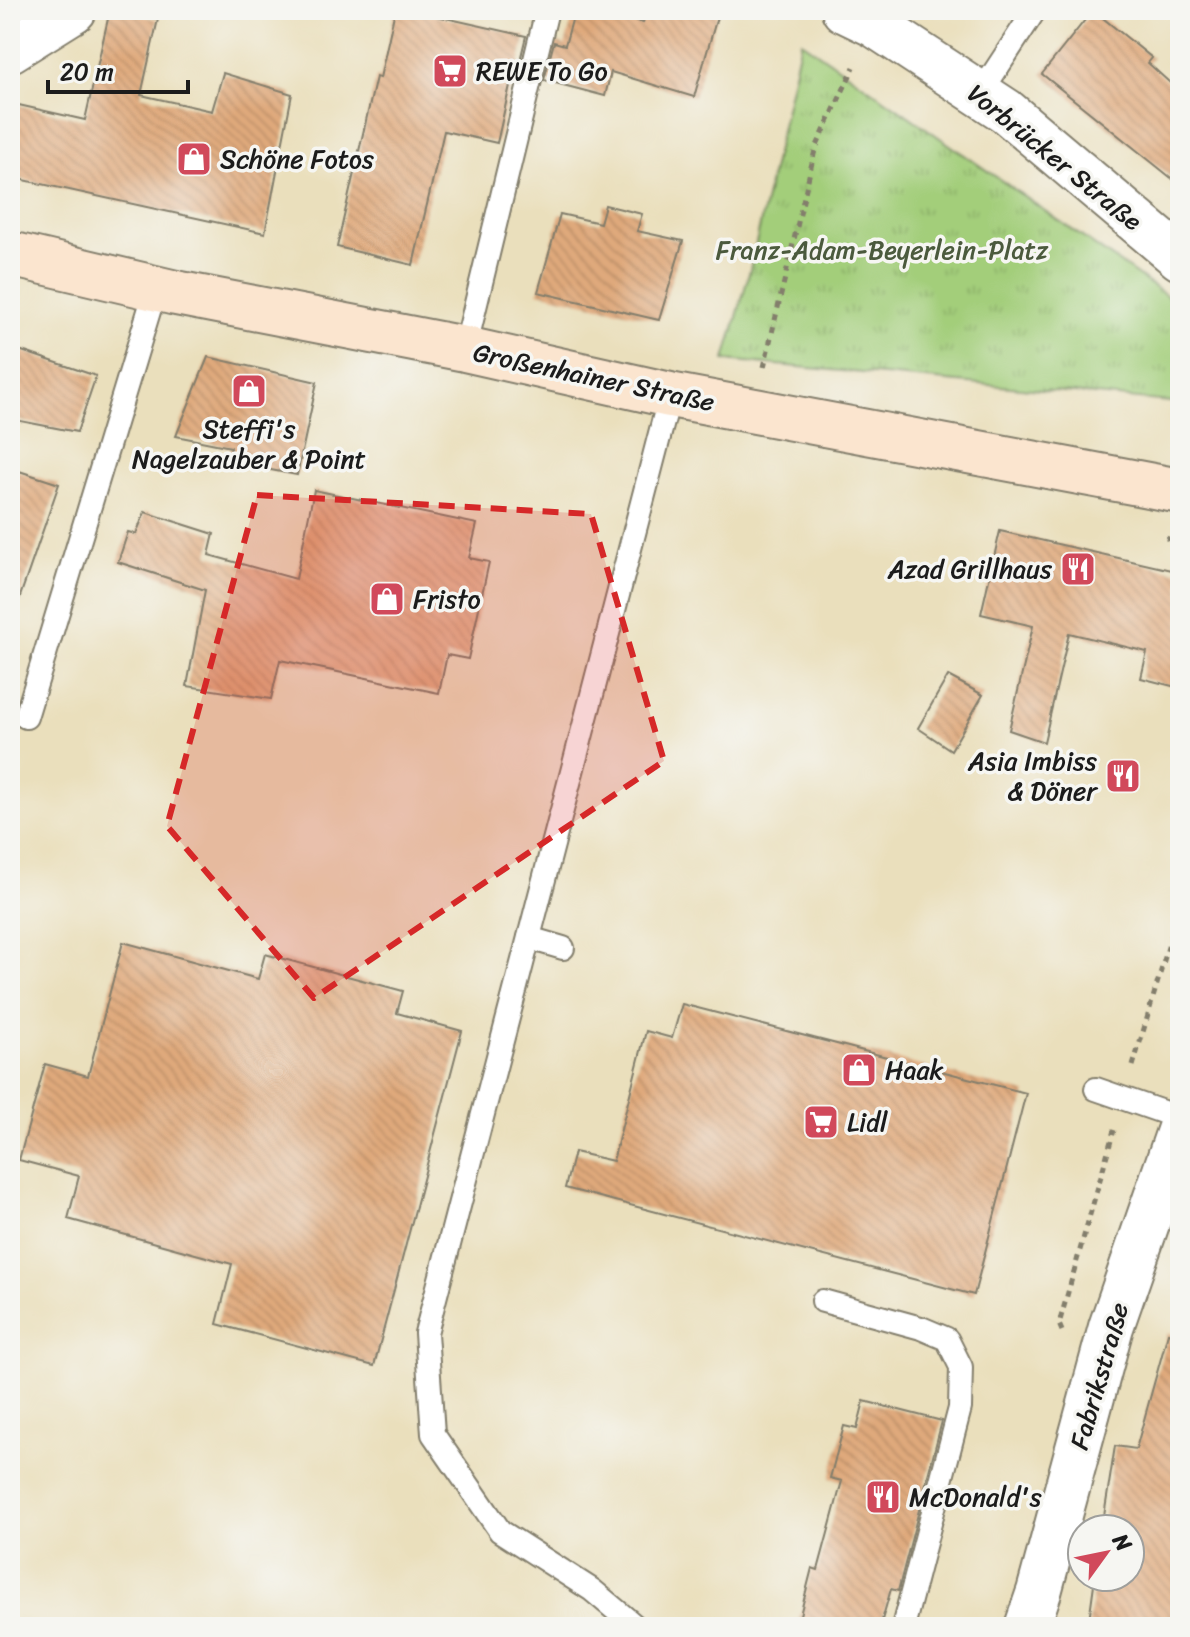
<svg xmlns="http://www.w3.org/2000/svg" width="1190" height="1637" viewBox="0 0 1190 1637" font-family="Sriracha,sans-serif">
  <style>
    .grass { fill: url(#grass-tufts); stroke: #60754b; stroke-width: 2 }
    .building { fill: url(#building-back-hatch) }
    .lines { fill: none; stroke-linecap: round; stroke-linejoin: round }
    .service-casing { stroke: #837e6c; stroke-width: 26 }
    .minor-casing { stroke: #837e6c; stroke-width: 48 }
    .tertiary-casing { stroke: #837e6c; stroke-width: 48 }
    .secondary-casing { stroke: #837e6c; stroke-width: 48 }
    .path { stroke: #837e6c; stroke-width: 5; stroke-dasharray: 6 6; stroke-linecap: butt }
    .service { stroke: #fff; stroke-width: 22 }
    .minor { stroke: #fff; stroke-width: 44 }
    .tertiary { stroke: #fff; stroke-width: 44 }
    .secondary { stroke: #fbe5cf; stroke-width: 44 }
    .marked { fill: #d62828; fill-opacity: 0.2; stroke: #d62828; stroke-width: 6; stroke-dasharray: 16 10; stroke-linejoin: round }
    .labels { text-anchor: middle; dominant-baseline: central; stroke-width: 7; stroke-linejoin: round; paint-order: stroke }
    .poi-label { font-size: 26px; fill: #1c1c1c; stroke: #f6f6f2; text-anchor: start }
    .street-label { font-size: 26px; fill: #1c1c1c; stroke: #f6f6f2 }
    .park-label { font-size: 26px; fill: #4b5a3d; stroke: #f6f6f2 }
  </style>
  <defs>
    <pattern id="grass-tufts" width="24" height="20" patternUnits="userSpaceOnUse" patternTransform="scale(2)"><rect width="24" height="20" fill="#a3ce7a"/><path d="M3 7l-1-3M5 7V3M7 7l1-3M15 17l-1-3M17 17v-4M19 17l1-3" fill="none" stroke="#8cb069"/></pattern>
    <pattern id="building-back-hatch" width="6" height="6" patternUnits="userSpaceOnUse" patternTransform="scale(2)"><rect width="6" height="6" fill="#dfa97b"/><path d="M-1 5l2 2M0 0l6 6M5-1l2 2" fill="none" stroke="#bf916a"/></pattern>
  </defs>
  <rect width="100%" height="100%" fill="#f6f6f2"/>
  <filter id="ink" filterUnits="userSpaceOnUse"><feTurbulence type="fractalNoise" baseFrequency=".0125" numOctaves="2"/><feDisplacementMap in="SourceGraphic" scale="16" xChannelSelector="R" yChannelSelector="G"/><feConvolveMatrix kernelMatrix="1 2 1 2 8 2 1 2 1" color-interpolation-filters="sRGB"/></filter>
  <filter id="wash" filterUnits="userSpaceOnUse"><feTurbulence type="fractalNoise" baseFrequency=".006" numOctaves="4" result="noise"/><feDisplacementMap in="SourceGraphic" scale="32" xChannelSelector="R" yChannelSelector="G"/><feGaussianBlur stdDeviation="1.8" result="paint"/><feColorMatrix in="noise" values="0 0 0 0 0 0 0 0 0 0 0 0 0 0 0 0 0 1.4 0 .05"/><feComposite in="paint" operator="in"/></filter>
  <g filter="url(#wash)">
    <rect width="100%" height="100%" fill="#eadfbc"/>
    <polygon class="grass" points="801,41 1180,305 1180,403 725,360 750,270"/>
    <g id="blocks">
      <g class="building">
        <polygon points="110,10 158,19 141,95 212,111 223,73 292,94 265,233 10,177 10,103 85,120"/>
        <polygon points="395,10 410,10 526,36 517,73 513,72 497,143 444,131 413,265 337,247 376,77 380,78"/>
        <polygon points="575,10 602,10 643,23 646,10 719,10 694,97 611,72 605,96 544,80 554,42 565,45"/>
        <polygon points="1093,10 1152,58 1148,63 1180,92 1180,185 1042,74"/>
        <polygon points="605,205 642,214 637,231 683,241 659,320 538,292 560,214 600,223"/>
        <polygon points="10,347 96,376 77,432 10,419"/>
        <polygon points="208,357 317,382 297,475 229,462 231,447 176,436"/>
        <polygon points="10,468 59,484 16,608 10,607"/>
        <polygon points="314,490 477,524 469,558 489,562 468,659 447,655 439,693 280,660 271,699 187,686 205,590 118,562 128,532 136,534 145,512 214,534 209,555 296,579"/>
        <polygon points="1000,531 1180,572 1180,688 1141,678 1147,652 1069,633 1044,742 1009,730 1033,626 981,614"/>
        <polygon points="948,676 983,695 951,750 918,728"/>
        <polygon points="123,942 258,979 265,954 403,991 397,1013 462,1031 374,1366 217,1324 232,1264 68,1219 79,1176 19,1160 45,1064 88,1076"/>
        <polygon points="682,1004 1026,1093 974,1295 565,1188 574,1152 613,1161 646,1031 672,1038"/>
        <polygon points="1168,1333 1180,1335 1180,1627 1088,1627 1095,1577 1130,1577 1130,1529 1102,1529 1115,1446 1136,1449"/>
        <polygon points="864,1401 942,1421 898,1591 891,1589 880,1627 797,1627 812,1568 818,1570 842,1481 830,1478 844,1426 857,1429"/>
      </g>
    </g>
  </g>
  <g filter="url(#ink)">
    <use href="#blocks" fill-opacity="0" stroke="#837e6c" stroke-width="2"/>
    <g class="lines">
      <defs>
        <g id="service">
          <polyline points="980,94 1035,10"/>
          <polyline points="465,349 547,10"/>
          <polyline points="26,717 156,288"/>
          <polyline points="529,938 563,948"/>
          <polyline points="1096,1089 1180,1118"/>
          <polyline points="823,1301 921,1328 947,1339 961,1367 960,1408 903,1627"/>
          <polyline points="636,1627 592,1590 500,1531 433,1434 426,1333 670,395"/>
        </g>
        <g id="minor">
          <polyline points="844,10 875,25 1006,111 1180,258"/>
          <polyline points="10,50 74,10"/>
        </g>
        <polyline id="tertiary" points="1027,1627 1039,1592 1111,1327 1180,1128"/>
        <polyline id="secondary" points="10,254 176,293 465,349 670,395 1180,491"/>
      </defs>
      <use href="#service" class="service-casing"/>
      <use href="#minor" class="minor-casing"/>
      <use href="#tertiary" class="tertiary-casing"/>
      <use href="#secondary" class="secondary-casing"/>
      <g class="path">
        <polyline points="764,367 815,150 854,67"/>
        <polyline points="1166,538 1180,543"/>
        <polyline points="1133,1066 1180,906"/>
        <polyline points="1062,1331 1059,1324 1114,1130"/>
      </g>
      <use href="#service" class="service"/>
      <use href="#minor" class="minor"/>
      <use href="#tertiary" class="tertiary"/>
      <use href="#secondary" class="secondary"/>
    </g>
  </g>
  <path class="marked" d="M257 495 591 514 664 761 314 998 167 826Z"/>
  <defs>
    <symbol id="supermarket-square" viewBox="-11 -11 22 22"><rect x="-9" y="-9" width="18" height="18" rx="4" fill="#d1495b" stroke="#f6f6f2"/><path d="M-6-5.5h2.5l.6 2H6L4.5 2H-2.5L-4.4-4H-6ZM-1.5 3.2a1.3 1.3 0 1 0 .1 0ZM3 3.2a1.3 1.3 0 1 0 .1 0Z" fill="#fff"/></symbol>
    <symbol id="shop-square" viewBox="-11 -11 22 22"><rect x="-9" y="-9" width="18" height="18" rx="4" fill="#d1495b" stroke="#f6f6f2"/><path d="M-5-2.5h2.3a2.7 3.5 0 0 1 5.4 0H5L5.5 6h-11ZM-1.5-2.5h3a1.5 2.3 0 0 0-3 0Z" fill="#fff"/></symbol>
    <symbol id="restaurant-square" viewBox="-11 -11 22 22"><rect x="-9" y="-9" width="18" height="18" rx="4" fill="#d1495b" stroke="#f6f6f2"/><path d="M-5-6h1v4h1v-4h1v4h1v-4h1v5L-1.5 .5V6h-2V.5L-5-1ZM5-6V6H3V1.5H1.5Q1.5-4 5-6Z" fill="#fff"/></symbol>
  </defs>
  <g fill-rule="evenodd">
    <use href="#supermarket-square" x="430" y="51" width="40" height="40"/>
    <use href="#shop-square" x="174" y="139" width="40" height="40"/>
    <use href="#shop-square" x="229" y="371" width="40" height="40"/>
    <use href="#restaurant-square" x="1058" y="549" width="40" height="40"/>
    <use href="#shop-square" x="367" y="579" width="40" height="40"/>
    <use href="#restaurant-square" x="1103" y="756" width="40" height="40"/>
    <use href="#shop-square" x="839" y="1050" width="40" height="40"/>
    <use href="#supermarket-square" x="801" y="1102" width="40" height="40"/>
    <use href="#restaurant-square" x="863" y="1477" width="40" height="40"/>
  </g>
  <g class="labels">
    <g class="poi-label">
      <text x="476" y="71">REWE To Go</text>
      <text x="220" y="159">Schöne Fotos</text>
      <text x="249" y="429" text-anchor="middle">Steffi's<tspan x="249" dy="30">Nagelzauber &amp; Point</tspan></text>
      <text x="1052" y="569" text-anchor="end">Azad Grillhaus</text>
      <text x="413" y="599">Fristo</text>
      <text x="1097" y="761" text-anchor="end">Asia Imbiss<tspan x="1097" dy="30">&amp; Döner</tspan></text>
      <text x="885" y="1070">Haak</text>
      <text x="847" y="1122">Lidl</text>
      <text x="909" y="1497">McDonald's</text>
    </g>
    <g class="street-label">
      <text transform="translate(1055 157) rotate(39)">Vorbrücker Straße</text>
      <text transform="translate(594 377) rotate(12)">Großenhainer Straße</text>
      <text transform="translate(1099 1376) rotate(-74)">Fabrikstraße</text>
    </g>
    <g class="park-label">
      <text x="882" y="250">Franz-Adam-Beyerlein-Platz</text>
    </g>
  </g>
  <rect width="1190" height="1637" fill="none" stroke="#f6f6f2" stroke-width="40"/>
  <g transform="translate(1106 1553) rotate(57)"><circle r="38" fill="#f6f6f2" stroke="#9f9f9c" stroke-width="2"/>
  <path d="M0-6L14 30L0 20L-14 30Z" fill="#d1495b"/>
  <text y="-12" font-size="22" font-weight="bold" text-anchor="middle" fill="#1c1c1c">N</text>
  </g>
  <path d="M48 80v12h140v-12" fill="none" stroke="#1c1c1c" stroke-width="4"/>
  <text x="60" y="80" font-size="24" fill="#1c1c1c" stroke="#f6f6f2" stroke-width="6" paint-order="stroke">20 m</text>
</svg>
